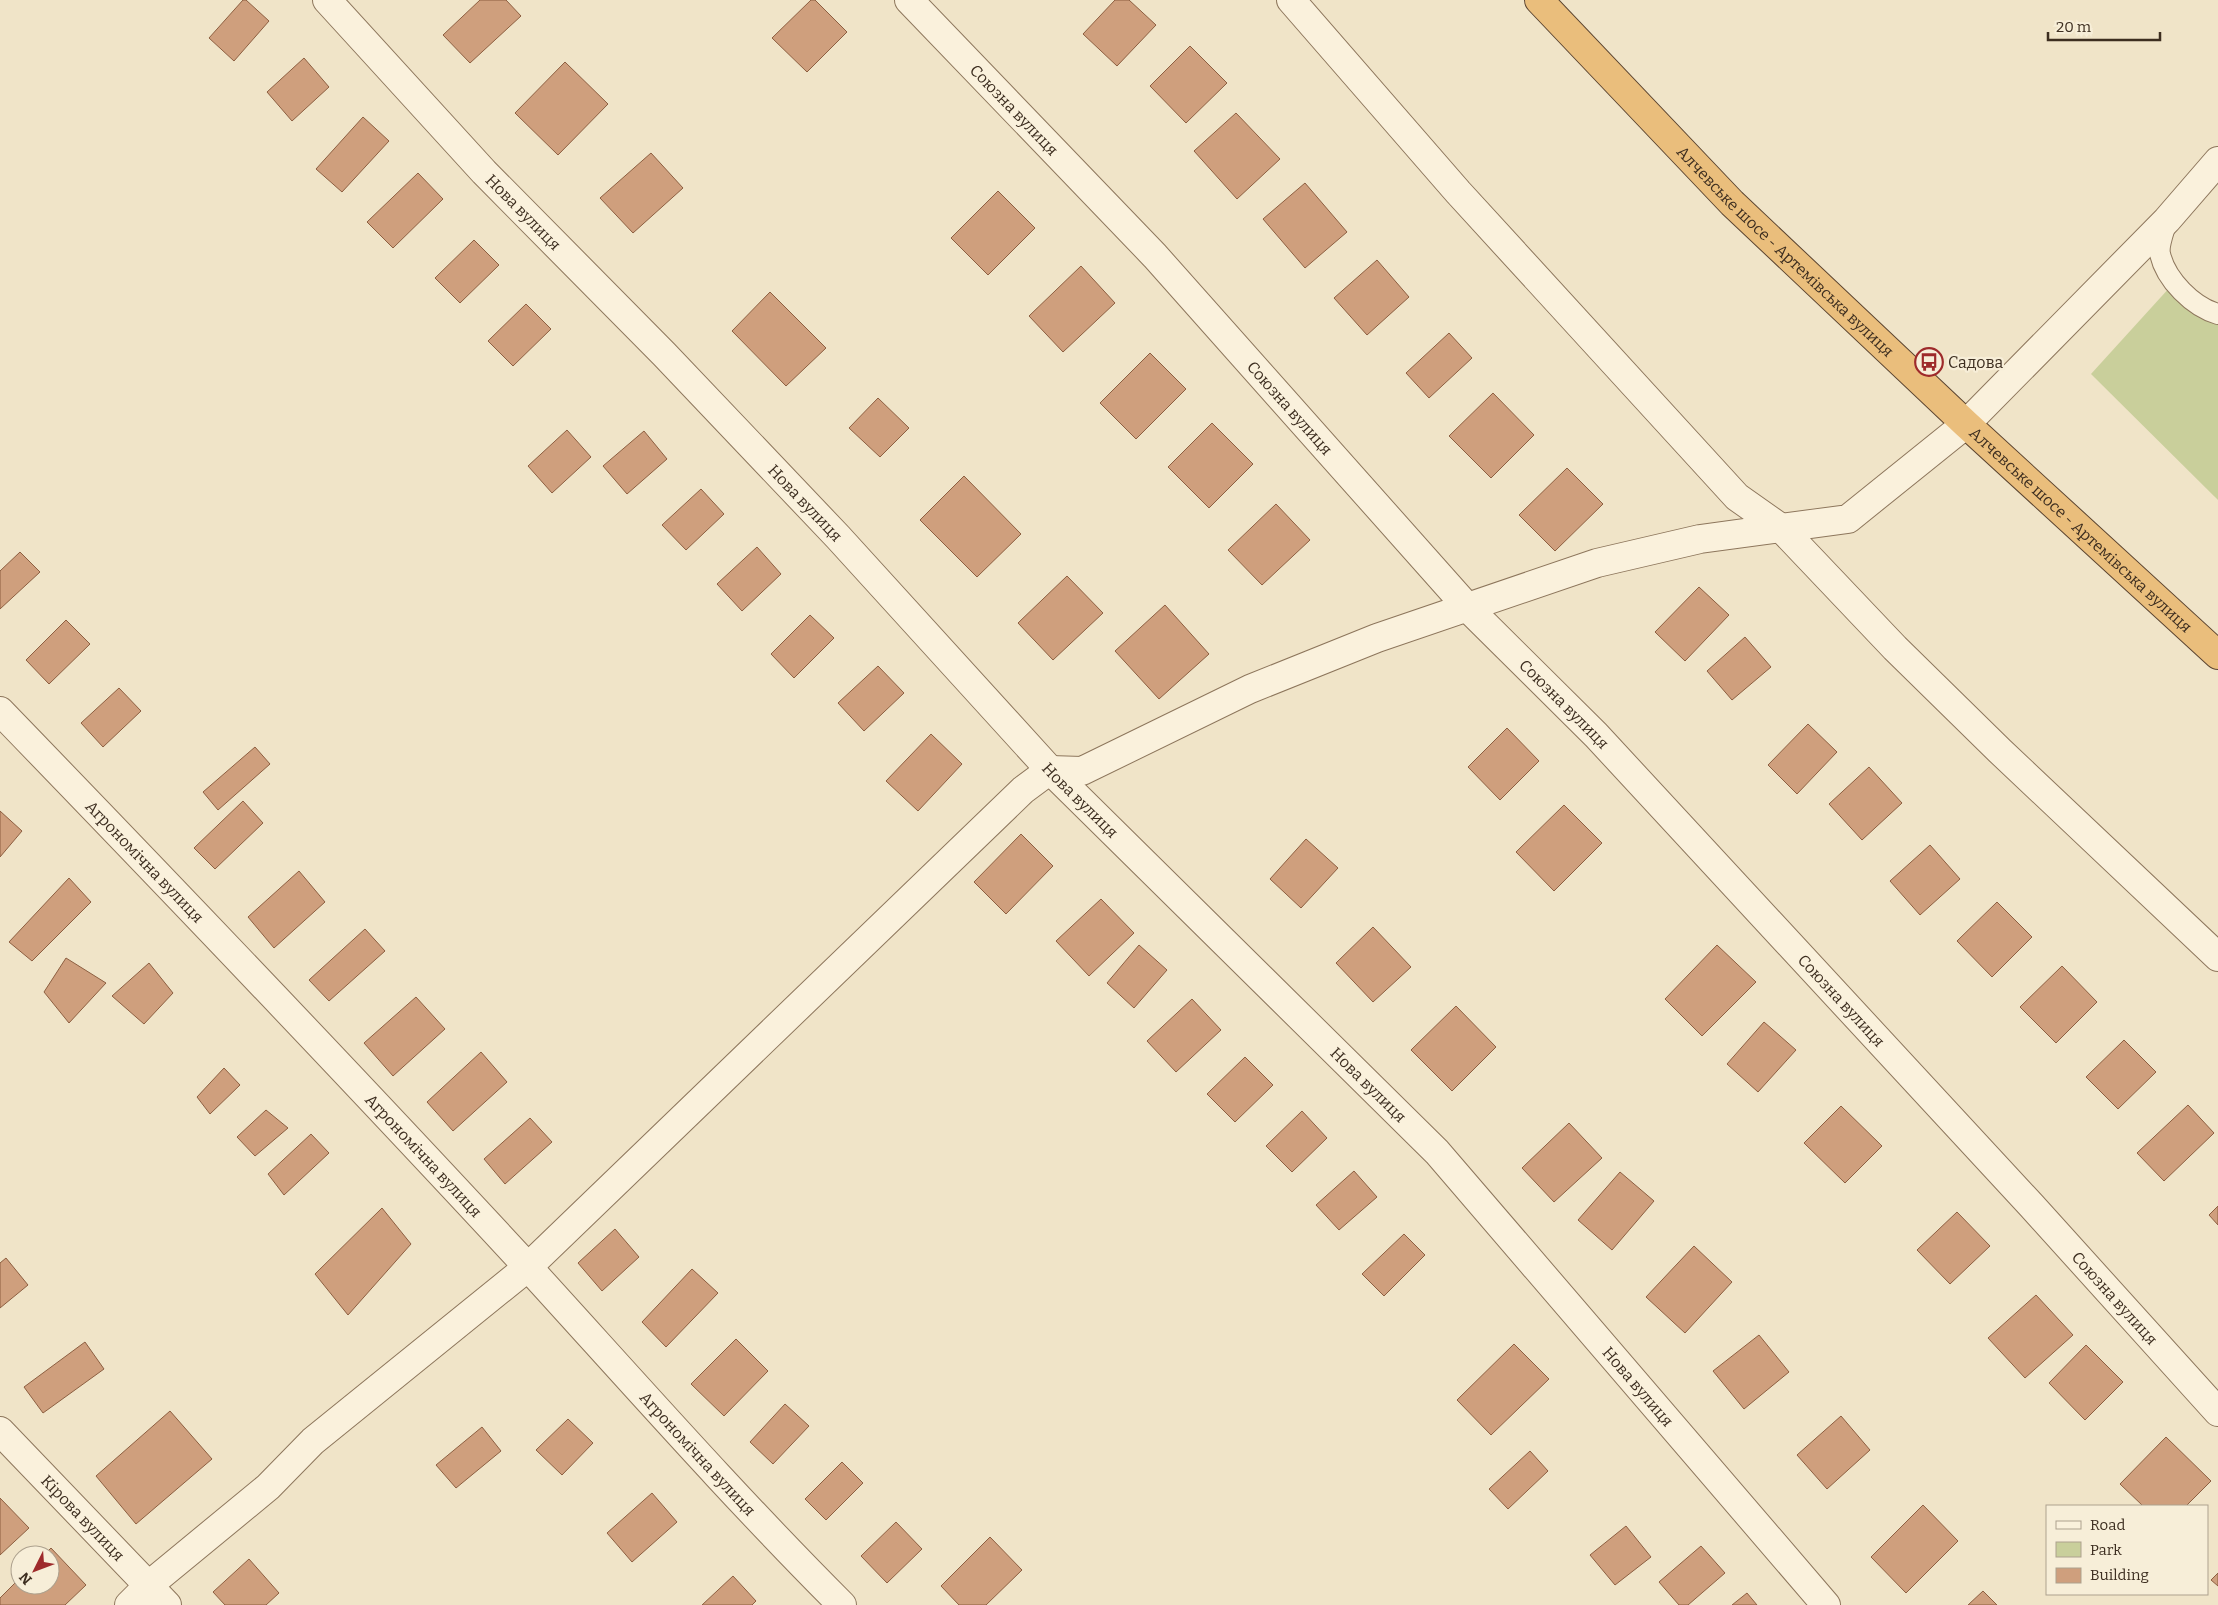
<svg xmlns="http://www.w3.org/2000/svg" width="2218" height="1605" viewBox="0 0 2218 1605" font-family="Bitter,serif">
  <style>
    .green { fill: #c9cf9b }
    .building { fill: #cf9f7d; stroke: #8d5f41 }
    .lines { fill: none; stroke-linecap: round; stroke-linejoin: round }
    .service-casing { stroke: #8d765c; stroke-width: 22 }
    .minor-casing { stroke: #8d765c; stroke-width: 30 }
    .tertiary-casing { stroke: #8d765c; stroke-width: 30 }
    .trunk-casing { stroke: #5b4430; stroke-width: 30 }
    .service { stroke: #faf1dc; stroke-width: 20 }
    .minor { stroke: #faf1dc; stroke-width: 28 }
    .tertiary { stroke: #faf1dc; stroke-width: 28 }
    .trunk { stroke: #eabe7c; stroke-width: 28 }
    .labels { text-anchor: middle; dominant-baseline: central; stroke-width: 4.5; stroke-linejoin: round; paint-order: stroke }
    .street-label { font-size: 16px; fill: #3d2e20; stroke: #f7eed8 }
    .poi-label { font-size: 16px; fill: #3d2e20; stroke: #f7eed8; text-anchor: start }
  </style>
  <rect width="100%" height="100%" fill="#f0e4c8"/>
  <polygon class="green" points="2171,286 2218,317 2218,500 2091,374"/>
  <g class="building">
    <polygon points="243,0 246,0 269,21 234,61 209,38"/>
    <polygon points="480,0 506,0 521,16 470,63 443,35"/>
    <polygon points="811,0 815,0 847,32 807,72 772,38"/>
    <polygon points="1115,0 1129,0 1156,25 1117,66 1083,34"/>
    <polygon points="1190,46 1227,83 1186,123 1150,86"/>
    <polygon points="304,58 329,87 292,121 267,92"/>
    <polygon points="565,62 608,104 558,155 515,113"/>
    <polygon points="1236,113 1280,159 1237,199 1194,151"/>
    <polygon points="363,117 389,141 342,192 316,169"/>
    <polygon points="651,153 683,188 633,233 600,198"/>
    <polygon points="418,173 443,199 393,248 367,222"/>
    <polygon points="1305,183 1347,232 1305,268 1263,219"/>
    <polygon points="998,191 1035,228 988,275 951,238"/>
    <polygon points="474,240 499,265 460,303 435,278"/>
    <polygon points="1377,260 1409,297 1367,335 1334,298"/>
    <polygon points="1081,266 1115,303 1063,352 1029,316"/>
    <polygon points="770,292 826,348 786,386 732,331"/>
    <polygon points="526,304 551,329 513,366 488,341"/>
    <polygon points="1449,333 1472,358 1429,398 1406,373"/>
    <polygon points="1150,353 1186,389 1136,439 1100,403"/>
    <polygon points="1493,393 1534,435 1491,478 1449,436"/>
    <polygon points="878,398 909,428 880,457 849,428"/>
    <polygon points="1212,423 1253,464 1209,508 1168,467"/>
    <polygon points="567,430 591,457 552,493 528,466"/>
    <polygon points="644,431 667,459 627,494 603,466"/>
    <polygon points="1567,468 1603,504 1555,551 1519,515"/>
    <polygon points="964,476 1021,534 977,577 920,520"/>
    <polygon points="701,489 724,514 686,550 662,525"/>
    <polygon points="1276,504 1310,540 1262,585 1228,550"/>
    <polygon points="757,547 781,574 742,611 717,584"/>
    <polygon points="20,552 40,572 0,609 0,571"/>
    <polygon points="1067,576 1103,613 1053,660 1018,623"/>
    <polygon points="1699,587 1729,615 1685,661 1655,632"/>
    <polygon points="1165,605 1209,654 1159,699 1115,651"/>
    <polygon points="810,615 834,638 794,678 771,654"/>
    <polygon points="66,620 90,644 49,684 26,660"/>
    <polygon points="1745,637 1771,667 1732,700 1707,671"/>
    <polygon points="878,666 904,693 864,731 838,703"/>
    <polygon points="119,688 141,711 103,747 81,723"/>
    <polygon points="1808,724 1837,752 1797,794 1768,765"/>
    <polygon points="1507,728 1539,761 1500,800 1468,767"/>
    <polygon points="931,734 962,764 918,811 886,781"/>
    <polygon points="255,747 270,764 218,810 203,792"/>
    <polygon points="1869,767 1902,803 1862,840 1829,804"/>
    <polygon points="243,801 263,823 215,869 194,848"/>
    <polygon points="1564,805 1602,843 1554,891 1516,852"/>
    <polygon points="0,811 22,831 0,857"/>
    <polygon points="1021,834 1053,866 1006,914 974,882"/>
    <polygon points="1306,839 1338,868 1301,908 1270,879"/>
    <polygon points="1930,845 1960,879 1920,915 1890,881"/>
    <polygon points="299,871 325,902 274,948 248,917"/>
    <polygon points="69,878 91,902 32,961 9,942"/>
    <polygon points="1101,899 1134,933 1089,976 1056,941"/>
    <polygon points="1997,902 2032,937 1992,977 1957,941"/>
    <polygon points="1373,927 1411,967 1373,1002 1336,963"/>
    <polygon points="365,929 385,951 329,1001 309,980"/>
    <polygon points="1139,945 1167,970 1134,1008 1107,983"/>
    <polygon points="1717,945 1756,982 1702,1036 1665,999"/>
    <polygon points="66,958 106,983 69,1023 44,992"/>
    <polygon points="149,963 173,993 144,1024 112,996"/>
    <polygon points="2062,966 2097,1002 2056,1043 2020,1007"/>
    <polygon points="416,997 445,1029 393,1076 364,1043"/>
    <polygon points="1192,999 1221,1030 1176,1072 1147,1041"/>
    <polygon points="1456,1006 1496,1047 1452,1091 1411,1050"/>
    <polygon points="1764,1022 1796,1050 1758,1092 1727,1064"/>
    <polygon points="2124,1040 2156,1072 2118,1109 2086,1077"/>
    <polygon points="481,1052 507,1082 453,1131 427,1102"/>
    <polygon points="1245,1057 1273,1085 1235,1122 1207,1094"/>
    <polygon points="224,1068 240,1085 210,1114 197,1097"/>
    <polygon points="2188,1105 2214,1133 2164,1181 2137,1153"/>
    <polygon points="1841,1106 1882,1146 1845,1183 1804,1143"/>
    <polygon points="266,1110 288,1128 255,1156 237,1137"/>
    <polygon points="1302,1111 1327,1138 1292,1172 1266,1146"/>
    <polygon points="530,1118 552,1142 505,1184 484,1159"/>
    <polygon points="1569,1123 1602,1158 1554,1202 1522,1168"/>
    <polygon points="311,1134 329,1153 284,1195 268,1174"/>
    <polygon points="1354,1171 1377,1197 1339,1230 1316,1205"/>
    <polygon points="1620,1172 1654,1201 1612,1250 1578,1220"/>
    <polygon points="2218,1206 2218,1225 2209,1215"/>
    <polygon points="382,1208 411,1244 348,1315 315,1274"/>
    <polygon points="1957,1212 1990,1246 1950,1284 1917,1250"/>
    <polygon points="615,1229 639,1257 602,1291 578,1263"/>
    <polygon points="1404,1234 1425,1255 1384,1296 1362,1274"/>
    <polygon points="1694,1246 1732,1282 1685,1333 1646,1297"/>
    <polygon points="6,1258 28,1285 0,1308 0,1263"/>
    <polygon points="692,1269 718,1293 666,1347 642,1322"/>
    <polygon points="2036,1295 2073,1335 2025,1378 1988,1338"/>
    <polygon points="1759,1335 1789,1372 1744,1409 1713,1371"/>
    <polygon points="736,1339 768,1371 724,1416 691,1384"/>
    <polygon points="85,1342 104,1369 43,1413 24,1387"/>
    <polygon points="1514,1344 1549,1379 1491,1435 1457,1400"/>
    <polygon points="2086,1345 2123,1382 2085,1420 2049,1383"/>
    <polygon points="785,1404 809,1426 773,1464 750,1442"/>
    <polygon points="170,1411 212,1459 136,1524 96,1476"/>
    <polygon points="1841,1416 1870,1450 1827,1489 1797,1455"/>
    <polygon points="568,1419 593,1443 562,1475 536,1450"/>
    <polygon points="482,1427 501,1451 456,1488 436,1465"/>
    <polygon points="2166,1437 2211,1481 2186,1506 2143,1506 2120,1484"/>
    <polygon points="1530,1451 1548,1471 1508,1509 1489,1489"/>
    <polygon points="842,1462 863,1483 826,1520 805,1499"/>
    <polygon points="652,1493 677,1522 632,1562 607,1533"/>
    <polygon points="0,1498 29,1528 0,1555"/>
    <polygon points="1923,1505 1958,1541 1906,1593 1871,1557"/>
    <polygon points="896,1522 922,1549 887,1583 861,1556"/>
    <polygon points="1626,1526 1651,1557 1615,1585 1590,1555"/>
    <polygon points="990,1537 1022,1570 986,1605 959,1605 941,1586"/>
    <polygon points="1701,1546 1725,1573 1688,1605 1679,1605 1659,1582"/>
    <polygon points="51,1548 86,1585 65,1605 0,1605 0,1598 20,1578 20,1585 50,1585 50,1555 44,1555"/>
    <polygon points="249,1559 279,1593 266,1605 225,1605 213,1592"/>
    <polygon points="2218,1573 2218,1586 2211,1580"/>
    <polygon points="733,1576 756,1601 752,1605 702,1605"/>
    <polygon points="1983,1591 1997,1605 1968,1605"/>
    <polygon points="1747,1593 1757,1605 1732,1605"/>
  </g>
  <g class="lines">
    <defs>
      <path id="service" d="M2167 220C2165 229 2158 245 2160 254 2166 280 2193 307 2218 314"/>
      <g id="minor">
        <path id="s1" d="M327 0 484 172 664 354 838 537 1050 770 1437 1152 1826 1605"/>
        <path id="s2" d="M909 0 1155 256 1468 608 1596 735 2031 1205 2218 1412"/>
        <polyline points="1291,0 1458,192 1737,497 1781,528 1895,648 2000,751 2218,957"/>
        <path id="s3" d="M0 711C177 894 354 1079 527 1266 631 1380 733 1496 842 1605"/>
        <path id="s4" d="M0 1431 167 1605"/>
        <polyline points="129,1605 149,1585 268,1487 313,1441 528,1267 1023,790 1050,770 1082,771 1250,689 1377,638 1597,563 1700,539 1848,519 1966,424"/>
      </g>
      <polyline id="tertiary" points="1966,424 2167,220 2218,161"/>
      <g id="trunk">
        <path id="s5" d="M1539 0 1732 203 1966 424 2218 655"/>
      </g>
    </defs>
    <use href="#service" class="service-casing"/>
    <use href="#minor" class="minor-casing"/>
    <use href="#tertiary" class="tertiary-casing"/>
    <use href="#trunk" class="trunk-casing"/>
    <use href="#service" class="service"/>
    <use href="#minor" class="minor"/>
    <use href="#tertiary" class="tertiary"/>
    <use href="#trunk" class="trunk"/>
  </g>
  <defs>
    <symbol id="bus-ring" viewBox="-11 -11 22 22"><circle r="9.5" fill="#f7eed8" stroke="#9e2a2b" stroke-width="1.5"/><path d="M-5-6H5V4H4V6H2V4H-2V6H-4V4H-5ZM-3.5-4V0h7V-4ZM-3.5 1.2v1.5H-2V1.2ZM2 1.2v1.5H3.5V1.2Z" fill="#9e2a2b"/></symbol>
  </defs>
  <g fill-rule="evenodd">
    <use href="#bus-ring" x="1913" y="346" width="32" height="32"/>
  </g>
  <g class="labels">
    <g class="street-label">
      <text stroke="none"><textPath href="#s2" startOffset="152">Союзна вулиця</textPath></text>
      <text stroke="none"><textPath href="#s1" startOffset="289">Нова вулиця</textPath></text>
      <text stroke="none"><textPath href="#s5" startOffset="352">Алчевське шосе - Артемівська вулиця</textPath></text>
      <text stroke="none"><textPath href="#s2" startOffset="558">Союзна вулиця</textPath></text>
      <text stroke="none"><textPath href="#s1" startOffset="694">Нова вулиця</textPath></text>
      <text stroke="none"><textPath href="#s5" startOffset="758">Алчевське шосе - Артемівська вулиця</textPath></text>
      <text stroke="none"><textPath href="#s2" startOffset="962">Союзна вулиця</textPath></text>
      <text stroke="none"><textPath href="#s1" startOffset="1099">Нова вулиця</textPath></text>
      <text stroke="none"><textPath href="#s3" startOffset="209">Агрономічна вулиця</textPath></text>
      <text stroke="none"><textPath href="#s2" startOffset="1368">Союзна вулиця</textPath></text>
      <text stroke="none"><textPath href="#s1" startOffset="1504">Нова вулиця</textPath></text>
      <text stroke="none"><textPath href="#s3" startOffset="614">Агрономічна вулиця</textPath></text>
      <text stroke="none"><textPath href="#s2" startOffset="1772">Союзна вулиця</textPath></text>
      <text stroke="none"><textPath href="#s1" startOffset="1909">Нова вулиця</textPath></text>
      <text stroke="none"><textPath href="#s3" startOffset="1019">Агрономічна вулиця</textPath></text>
      <text stroke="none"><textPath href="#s4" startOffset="120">Кірова вулиця</textPath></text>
    </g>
    <g class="poi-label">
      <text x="1948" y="362">Садова</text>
    </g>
  </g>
  <rect x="2046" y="1505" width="162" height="90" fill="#f7eed8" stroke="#ada18e"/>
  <rect x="2056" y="1521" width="25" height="8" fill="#faf1dc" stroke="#ada18e"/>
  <text x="2090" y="1530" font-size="15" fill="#3d2e20">Road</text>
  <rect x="2056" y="1542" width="25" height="15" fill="#c9cf9b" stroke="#ada18e"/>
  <text x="2090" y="1555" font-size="15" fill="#3d2e20">Park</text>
  <rect x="2056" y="1568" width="25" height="15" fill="#cf9f7d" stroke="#ada18e"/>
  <text x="2090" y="1580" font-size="15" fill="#3d2e20">Building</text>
  <g transform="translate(35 1570) rotate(228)"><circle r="24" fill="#f7eed8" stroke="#ada18e"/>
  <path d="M0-4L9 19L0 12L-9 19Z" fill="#9e2a2b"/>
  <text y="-8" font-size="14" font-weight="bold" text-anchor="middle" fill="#3d2e20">N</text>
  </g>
  <path d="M2048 32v8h112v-8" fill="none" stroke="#3d2e20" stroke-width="2.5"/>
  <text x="2056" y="32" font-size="15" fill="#3d2e20" stroke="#f7eed8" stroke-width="4" paint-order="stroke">20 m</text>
</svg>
